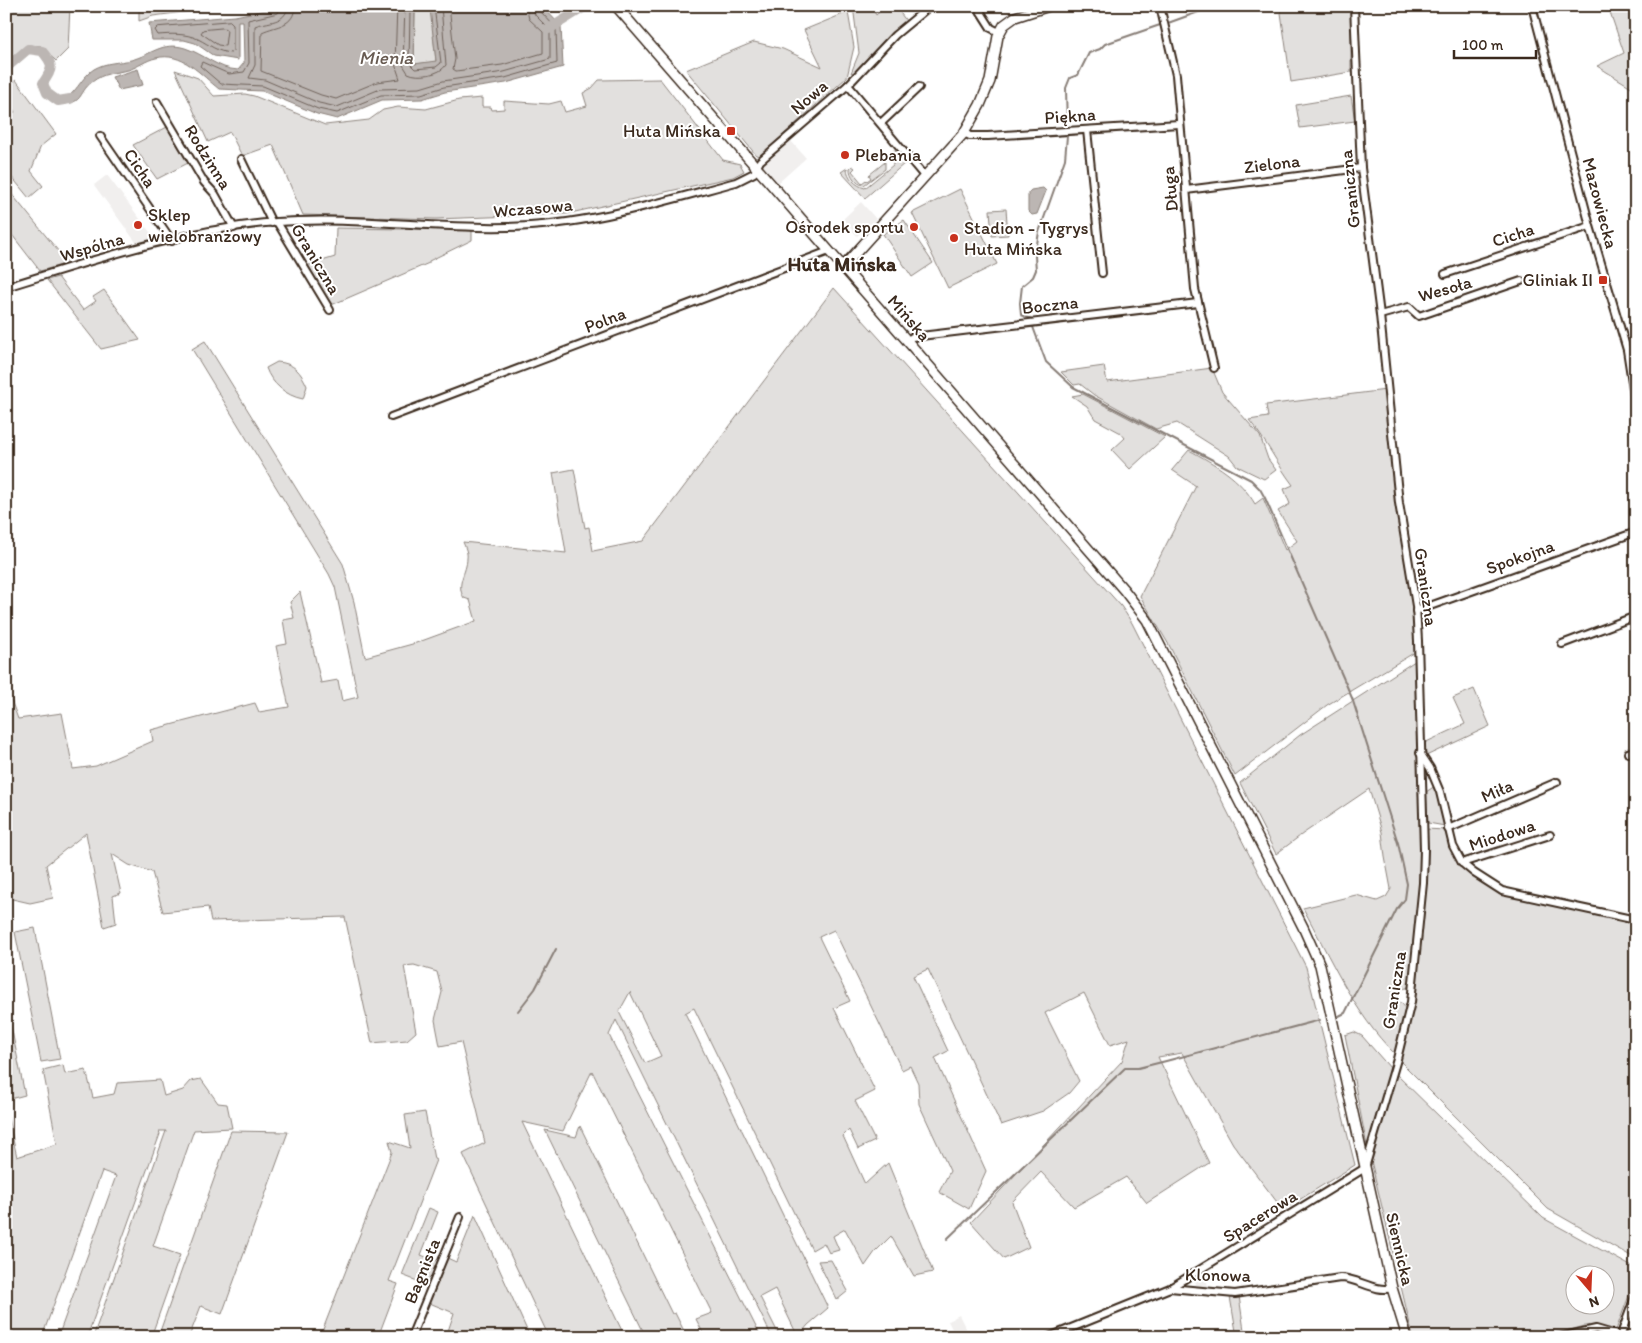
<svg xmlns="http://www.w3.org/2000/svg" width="1642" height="1343" viewBox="0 0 1642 1343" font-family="Itim,sans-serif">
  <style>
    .built { fill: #f1efee }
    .green { fill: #e2e0de; stroke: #8e857e; fill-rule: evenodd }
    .water { fill: #bcb6b3; stroke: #887e77; fill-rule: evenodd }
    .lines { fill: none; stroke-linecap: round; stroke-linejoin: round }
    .shore { stroke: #6f625a; stroke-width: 1 }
    .stream { stroke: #887e77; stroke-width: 2 }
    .river { stroke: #bcb6b3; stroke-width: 10 }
    .street-casing { stroke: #3b2a1e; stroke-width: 10 }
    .secondary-casing { stroke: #3b2a1e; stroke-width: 12 }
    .street { stroke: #fff; stroke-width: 6 }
    .secondary { stroke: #fff; stroke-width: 9 }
    .poi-dot { fill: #c8321e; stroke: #fff; stroke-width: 2 }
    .labels { text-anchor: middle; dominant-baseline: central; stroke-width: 4; stroke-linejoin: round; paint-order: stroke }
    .street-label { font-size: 18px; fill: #3b2a1e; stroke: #fff }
    .poi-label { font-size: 18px; fill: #3b2a1e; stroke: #fff; text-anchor: end }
    .water-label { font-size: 19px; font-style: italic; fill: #685b52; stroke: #fff }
    .quarter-label { font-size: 20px; font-weight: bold; fill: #3b2a1e; stroke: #fff }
  </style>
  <rect width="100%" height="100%" fill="#fff"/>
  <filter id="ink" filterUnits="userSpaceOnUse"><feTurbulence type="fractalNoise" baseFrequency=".02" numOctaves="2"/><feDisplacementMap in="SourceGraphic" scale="10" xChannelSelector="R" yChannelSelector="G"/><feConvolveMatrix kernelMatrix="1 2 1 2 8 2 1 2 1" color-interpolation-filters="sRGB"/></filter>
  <g filter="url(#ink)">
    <g class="built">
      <polygon points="791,141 806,158 778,183 763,165"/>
      <polygon points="107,175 156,240 138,245 94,185"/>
      <polygon points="861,202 876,219 857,236 843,219"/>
      <polygon points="1206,1269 1206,1279 1209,1289 1196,1288 1195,1275"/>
      <polygon points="959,1315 970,1337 956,1337 948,1321"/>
    </g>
    <g class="green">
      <polygon points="6,6 70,6 68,49 56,61 41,46 28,45 6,62"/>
      <polygon points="139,6 230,6 153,16 139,21"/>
      <polygon points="853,6 871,6 876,15 886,6 895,6 907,22 856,72 851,73 859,53"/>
      <polygon points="1280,6 1351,6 1351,72 1291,82"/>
      <polygon points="1605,6 1636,6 1636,90 1597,66 1624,53 1610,12"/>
      <polygon points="431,9 436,62 414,64 415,10"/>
      <polygon points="848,12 854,47 847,77 760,156 756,155 686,70 754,42 783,49 822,67 804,30"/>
      <polygon points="175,70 198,78 214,96 245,94 254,96 325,125 369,120 383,110 398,107 426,109 459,100 482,98 482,107 491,107 492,110 504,109 504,101 549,104 561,101 565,112 587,106 583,93 592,88 599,80 660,79 723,160 740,164 744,171 733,177 566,214 436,219 303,215 273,145 242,156 230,132 208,142"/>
      <polygon points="16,80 56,134 41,146 31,171 43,186 29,198 6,170 6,118 15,112 6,100 6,88"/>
      <polygon points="1351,96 1355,121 1300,128 1296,105"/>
      <polygon points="169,126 190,162 157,179 133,145"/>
      <path d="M894 150 905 163 865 198 841 172 847 168C847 177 856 186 865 188L893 165 892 154Z"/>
      <path d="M885 162V169L864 185C857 185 849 175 850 168L852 166 855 168 852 171C855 175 859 179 862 183L866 180 867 181 871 178 869 175Z"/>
      <polygon points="6,187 68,263 40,271 6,227"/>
      <polygon points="960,189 997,264 948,288 912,213"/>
      <polygon points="1006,209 1008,235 992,236 990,210"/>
      <polygon points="904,220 933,263 912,277 883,234"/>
      <polygon points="336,228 472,230 472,240 429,261 429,263 329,306 306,266 335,257"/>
      <polygon points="58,277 83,310 96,301 93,297 104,290 140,340 101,349 47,280"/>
      <path d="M834 288 1121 606 1132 623 1306 967 1355 1165 1283 1210 1233 1144 1182 1053 1158 1057 1209 1163 1147 1203 1126 1177 1074 1207 1041 1172 1012 1202 1029 1247 1004 1259 971 1222 1122 1061 1129 1039 1110 1045 1084 993 1045 1013 1079 1081 1069 1093 1043 1111 1001 1125 928 969 913 976 948 1051 935 1058 986 1171 969 1209 939 1192 950 1171 919 1104 918 1083 910 1066 902 1070 834 930 819 937 850 1001 834 1008 875 1091 855 1101 875 1141 858 1149 849 1130 843 1136 865 1184 888 1163 933 1272 914 1276 891 1236 875 1252 865 1266 845 1229 833 1236 839 1250 829 1253 824 1243 812 1250 694 1008 685 1013 828 1308 808 1325 798 1337 775 1289 760 1297 780 1337H772L616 1020 609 1035 761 1337H705L696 1319 712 1313 592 1071 563 1131 522 1122 625 1337H549L463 1154 485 1143 461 1042 440 1046 435 1020 442 992 437 972 414 965 404 966 416 1032 407 1040 372 1043 345 917 211 921 208 907 163 912 152 872 129 865 112 854 121 893 113 896 116 923 104 927 86 833 46 865 53 898 30 903 8 898 6 888V686L18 719 62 713 73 769 96 766 153 741 151 730 255 703 259 712 289 707 276 646 287 644 283 620 294 618 290 602 300 592 321 683 338 680 342 701 358 697 335 587 329 574 192 349 205 341 343 564 354 602 365 657 416 643 476 621 470 600 464 598C455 584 467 573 467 558 468 553 465 547 463 542L566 553 553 473 574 469 585 528 589 527 593 551 643 541ZM630 992 661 1056 645 1063 619 1012Z"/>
      <path d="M277 362C294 363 301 372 307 386L303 399C286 396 271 383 266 368Z"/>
      <polygon points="1104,366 1107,382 1212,368 1222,392 1260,436 1268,459 1276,470 1264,479 1237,466 1229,456 1177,423 1156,429 1094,395 1080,384 1074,385 1061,372"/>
      <path d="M1386 390 1396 506 1414 610 1417 651 1327 705 1235 776 1169 645 1140 596 1196 486 1172 470 1189 450C1215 464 1240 478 1255 504L1263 498 1285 550 1297 541 1278 511 1290 504 1284 489 1293 485C1277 464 1266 440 1249 420L1268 417 1266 405Z"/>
      <polygon points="1083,394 1165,437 1130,469 1112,450 1125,438 1121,433 1095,419 1087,406 1072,396"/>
      <path d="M1418 659 1422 865 1411 982 1407 988 1399 989C1392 1003 1401 999 1405 1008L1401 1035 1395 1054C1354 1014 1330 957 1303 908L1356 895 1377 901 1386 897 1391 889 1385 857 1382 832 1369 789 1304 833 1276 854 1240 783 1300 735Z"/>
      <polygon points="1474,689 1490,726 1426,756 1422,744 1465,724 1453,698"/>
      <polygon points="1435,786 1445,826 1428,823 1426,792"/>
      <polygon points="1425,829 1446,830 1457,858 1487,884 1573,910 1636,923 1636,1259 1548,1209 1399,1060 1415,982"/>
      <polygon points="35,928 60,1059 41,1062 15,932"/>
      <polygon points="6,1001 25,1095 6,1100"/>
      <polygon points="1354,1032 1362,1036 1391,1069 1368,1151 1345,1035"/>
      <polygon points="63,1065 65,1074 86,1070 93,1098 114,1094 117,1083 160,1080 164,1096 183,1090 191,1081 201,1079 218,1103 227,1104 232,1128 194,1130 153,1246 180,1255 151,1337 134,1337 122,1332 120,1337 93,1337 166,1131 159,1131 160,1134 87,1337 58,1337 116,1176 102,1171 42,1337 6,1337 6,1173 11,1159 6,1159 6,1109 17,1157 57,1144 43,1070"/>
      <path d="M1395 1073 1543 1218 1636 1269V1277L1616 1330 1585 1326 1542 1337H1413L1371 1161ZM1574 1276H1604V1306H1574Z"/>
      <polygon points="425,1112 434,1159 436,1160 389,1281 398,1284 378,1337 320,1337 392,1152 389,1141 410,1148 405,1115"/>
      <polygon points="580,1126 672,1314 675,1313 687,1337 646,1337 545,1130 576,1137"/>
      <polygon points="231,1131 288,1132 222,1314 201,1306 189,1337 158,1337"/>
      <polygon points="429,1208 438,1212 421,1255 439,1262 430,1286 402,1275"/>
      <polygon points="475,1215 530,1337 446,1337 454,1313 427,1302 445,1257 456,1262"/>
      <polygon points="831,1260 848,1291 837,1300 818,1261"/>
      <polygon points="1239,1296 1245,1337 1237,1337 1230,1297"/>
      <polygon points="1636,1307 1636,1337 1625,1337"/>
    </g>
    <g class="water">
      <path d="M285 6H542L561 26 563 67 506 83 445 92 422 99 382 100 337 119 317 114 262 91 219 89C201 75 182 51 156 58 146 60 138 67 128 70 115 73 103 73 92 82 77 93 85 106 56 103L63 96 68 97C78 89 83 76 94 69 106 62 118 63 131 60 151 55 162 41 185 48 204 54 218 69 238 70L244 63 243 21H238V60L214 56 195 43 184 40H152L149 23 235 16ZM430 9 436 61 414 64 415 10Z"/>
      <polygon points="138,69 143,85 119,90 112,77"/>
      <polygon points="1043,188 1046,191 1037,214 1032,215 1028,211 1028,193 1031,190"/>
    </g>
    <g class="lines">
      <g class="shore">
        <polyline points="281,6 278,13 248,20 249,63 244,72 229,74 202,62 200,66 221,84 263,86 318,109 337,113 381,95 421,94 444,87 505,78 557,63 556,28 541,12 539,6"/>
        <path d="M288 6C286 24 267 21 255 26V65L249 78 265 80 319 103 337 107 380 89 420 88 443 81 504 72 550 59V30L535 15 533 6"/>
        <path d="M295 6C294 27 277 25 262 32L261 71 321 95 336 99 377 82 400 79 395 64 397 6"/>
        <path d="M405 6 403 65 408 73C418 78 440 75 446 65L441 6"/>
        <polyline points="413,6 410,11 409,63 415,69 436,67 441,63 434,6"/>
        <polyline points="449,6 455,59 453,69 456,71 502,65 543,53 543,32 529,19 526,6"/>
        <path d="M230 21 233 24V51L231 53C217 52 210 45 198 39 185 33 171 34 158 35L155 30 158 27Z"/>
        <polygon points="224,28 227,30 225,46 218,45 201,33 203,30"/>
      </g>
      <g class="stream">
        <polyline points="1168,23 1215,6"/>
        <polyline points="1067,129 1066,88 1070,78 1078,75 1089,53 1100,49 1105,44 1160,25"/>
        <polyline points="1033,319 1021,315 1020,303 1022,286 1033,277 1036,270 1035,256 1039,232 1065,159 1067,136"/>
        <polyline points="1033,327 1046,362 1073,387 1251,480 1260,489 1265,498 1352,698 1398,843 1407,884 1405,899 1397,909 1345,1013 1337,1017"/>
        <polyline points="518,1011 535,989 556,949"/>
        <polyline points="947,1239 1125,1068 1138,1068 1166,1061 1320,1020"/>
      </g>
      <g class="river">
        <polyline points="549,29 586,6"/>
        <path d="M6 68 28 49 42 51C54 65 53 68 43 83L47 93 58 101 70 99"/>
      </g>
      <defs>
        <g id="street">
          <polyline points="977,6 991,28 999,32"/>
          <polyline points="1160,6 1176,75 1195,289 1214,368"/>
          <polyline points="1532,6 1590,226 1627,350 1636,408"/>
          <polyline points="848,85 895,35 930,6"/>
          <polyline points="157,102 204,182 215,194 234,228"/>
          <polyline points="881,123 919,87"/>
          <polyline points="1087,130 1102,273"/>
          <polyline points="964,133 970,136 988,136 1179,124"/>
          <polyline points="100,136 172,241"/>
          <polyline points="241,159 272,223"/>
          <polyline points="1186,190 1361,168"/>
          <polyline points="277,222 330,310"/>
          <polyline points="1445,274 1590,226"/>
          <path d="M6 287C94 260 185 229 277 222 354 216 431 229 507 227 585 226 661 202 736 182L754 173 760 161 848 85 924 176"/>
          <polyline points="1380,315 1409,307 1419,316 1521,281"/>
          <polyline points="907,341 912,337 1198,303"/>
          <polyline points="391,417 829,251"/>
          <polyline points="1416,611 1636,532"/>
          <polyline points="1562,644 1636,616"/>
          <polyline points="1420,753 1430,768 1440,792 1453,846 1462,863 1474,873 1502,891 1636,920"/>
          <polyline points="1628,753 1636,750"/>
          <polyline points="1448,829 1557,782"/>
          <polyline points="1462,863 1550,835"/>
          <polyline points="1170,1288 1365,1168 1397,1059 1411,1002 1423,883 1424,849 1418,641 1416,606 1399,503 1380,315 1361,168 1354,6"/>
          <polyline points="411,1337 460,1217"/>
          <path d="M1049 1337 1170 1288 1235 1294 1340 1278C1358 1278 1375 1293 1392 1288"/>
          <polyline points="1560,1337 1596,1329 1620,1336"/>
          <polyline points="1620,1337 1636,1294"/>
        </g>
        <g id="secondary">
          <polyline points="616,6 1124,590 1147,620 1303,927 1320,965 1392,1288 1407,1337"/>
          <polyline points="843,267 964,133 980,105 990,81 998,36 1004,25 1015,17 1049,6"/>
        </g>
      </defs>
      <use href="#street" class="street-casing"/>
      <use href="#secondary" class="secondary-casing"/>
      <use href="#street" class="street"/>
      <use href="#secondary" class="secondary"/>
    </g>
  </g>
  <g class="poi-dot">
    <rect x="726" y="126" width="10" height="10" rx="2.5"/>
    <circle cx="845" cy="155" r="5"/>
    <circle cx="138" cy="225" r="5"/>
    <circle cx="914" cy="227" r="5"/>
    <circle cx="954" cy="238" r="5"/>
    <rect x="1598" y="275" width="10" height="10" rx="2.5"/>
  </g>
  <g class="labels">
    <g class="street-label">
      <text transform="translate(809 97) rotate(-41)">Nowa</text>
      <text transform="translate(1070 116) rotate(-4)">Piękna</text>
      <text transform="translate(208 157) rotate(58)">Rodzinna</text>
      <text transform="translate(1272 164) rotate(-7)">Zielona</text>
      <text transform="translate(140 168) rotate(56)">Cicha</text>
      <text transform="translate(1170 189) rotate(-95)">Długa</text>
      <text transform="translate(1350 189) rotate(-96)">Graniczna</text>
      <text transform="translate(1600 203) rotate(75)">Mazowiecka</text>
      <text transform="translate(533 208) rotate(-5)">Wczasowa</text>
      <text transform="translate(1513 235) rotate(-18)">Cicha</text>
      <text transform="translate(92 247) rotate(-16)">Wspólna</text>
      <text transform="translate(316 259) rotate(59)">Graniczna</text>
      <text transform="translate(1445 289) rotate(-16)">Wesoła</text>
      <text transform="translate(1050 305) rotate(-6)">Boczna</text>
      <text transform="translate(909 318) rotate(49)">Mińska</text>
      <text transform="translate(605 320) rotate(-21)">Polna</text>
      <text transform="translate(1520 557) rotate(-20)">Spokojna</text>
      <text transform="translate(1426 587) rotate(82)">Graniczna</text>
      <text transform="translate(1497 791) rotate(-23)">Miła</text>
      <text transform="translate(1502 835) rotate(-18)">Miodowa</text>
      <text transform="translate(1394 990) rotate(-81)">Graniczna</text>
      <text transform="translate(1260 1216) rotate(-32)">Spacerowa</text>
      <text transform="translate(1400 1249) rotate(77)">Siennicka</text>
      <text transform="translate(422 1271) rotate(-68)">Bagnista</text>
      <text transform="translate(1218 1275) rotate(1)">Klonowa</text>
    </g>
    <g class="poi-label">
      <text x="721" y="131">Huta Mińska</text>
      <text x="855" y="155" text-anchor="start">Plebania</text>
      <text x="148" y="215" text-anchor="start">Sklep<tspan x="148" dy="21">wielobranżowy</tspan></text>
      <text x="904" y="227">Ośrodek sportu</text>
      <text x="964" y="228" text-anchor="start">Stadion - Tygrys<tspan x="964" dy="21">Huta Mińska</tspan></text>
      <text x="1593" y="280">Gliniak II</text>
    </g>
    <g class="water-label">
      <text x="386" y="57">Mienia</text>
    </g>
    <g class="quarter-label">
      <text x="842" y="264">Huta Mińska</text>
    </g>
  </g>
  <rect width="1642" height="1343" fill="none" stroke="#fff" stroke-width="25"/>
  <rect x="12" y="12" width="1617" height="1318" fill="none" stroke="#3b2a1e" stroke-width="2" filter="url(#ink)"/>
  <g transform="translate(1590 1290) rotate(161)"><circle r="24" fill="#ffffff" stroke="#b1aaa5"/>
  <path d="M0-4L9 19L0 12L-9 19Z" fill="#c8321e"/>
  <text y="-8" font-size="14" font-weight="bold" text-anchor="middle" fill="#3b2a1e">N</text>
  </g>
  <path d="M1454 50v8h82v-8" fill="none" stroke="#3b2a1e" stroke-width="2.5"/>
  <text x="1462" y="50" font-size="15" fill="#3b2a1e" stroke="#ffffff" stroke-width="4" paint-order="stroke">100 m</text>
</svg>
